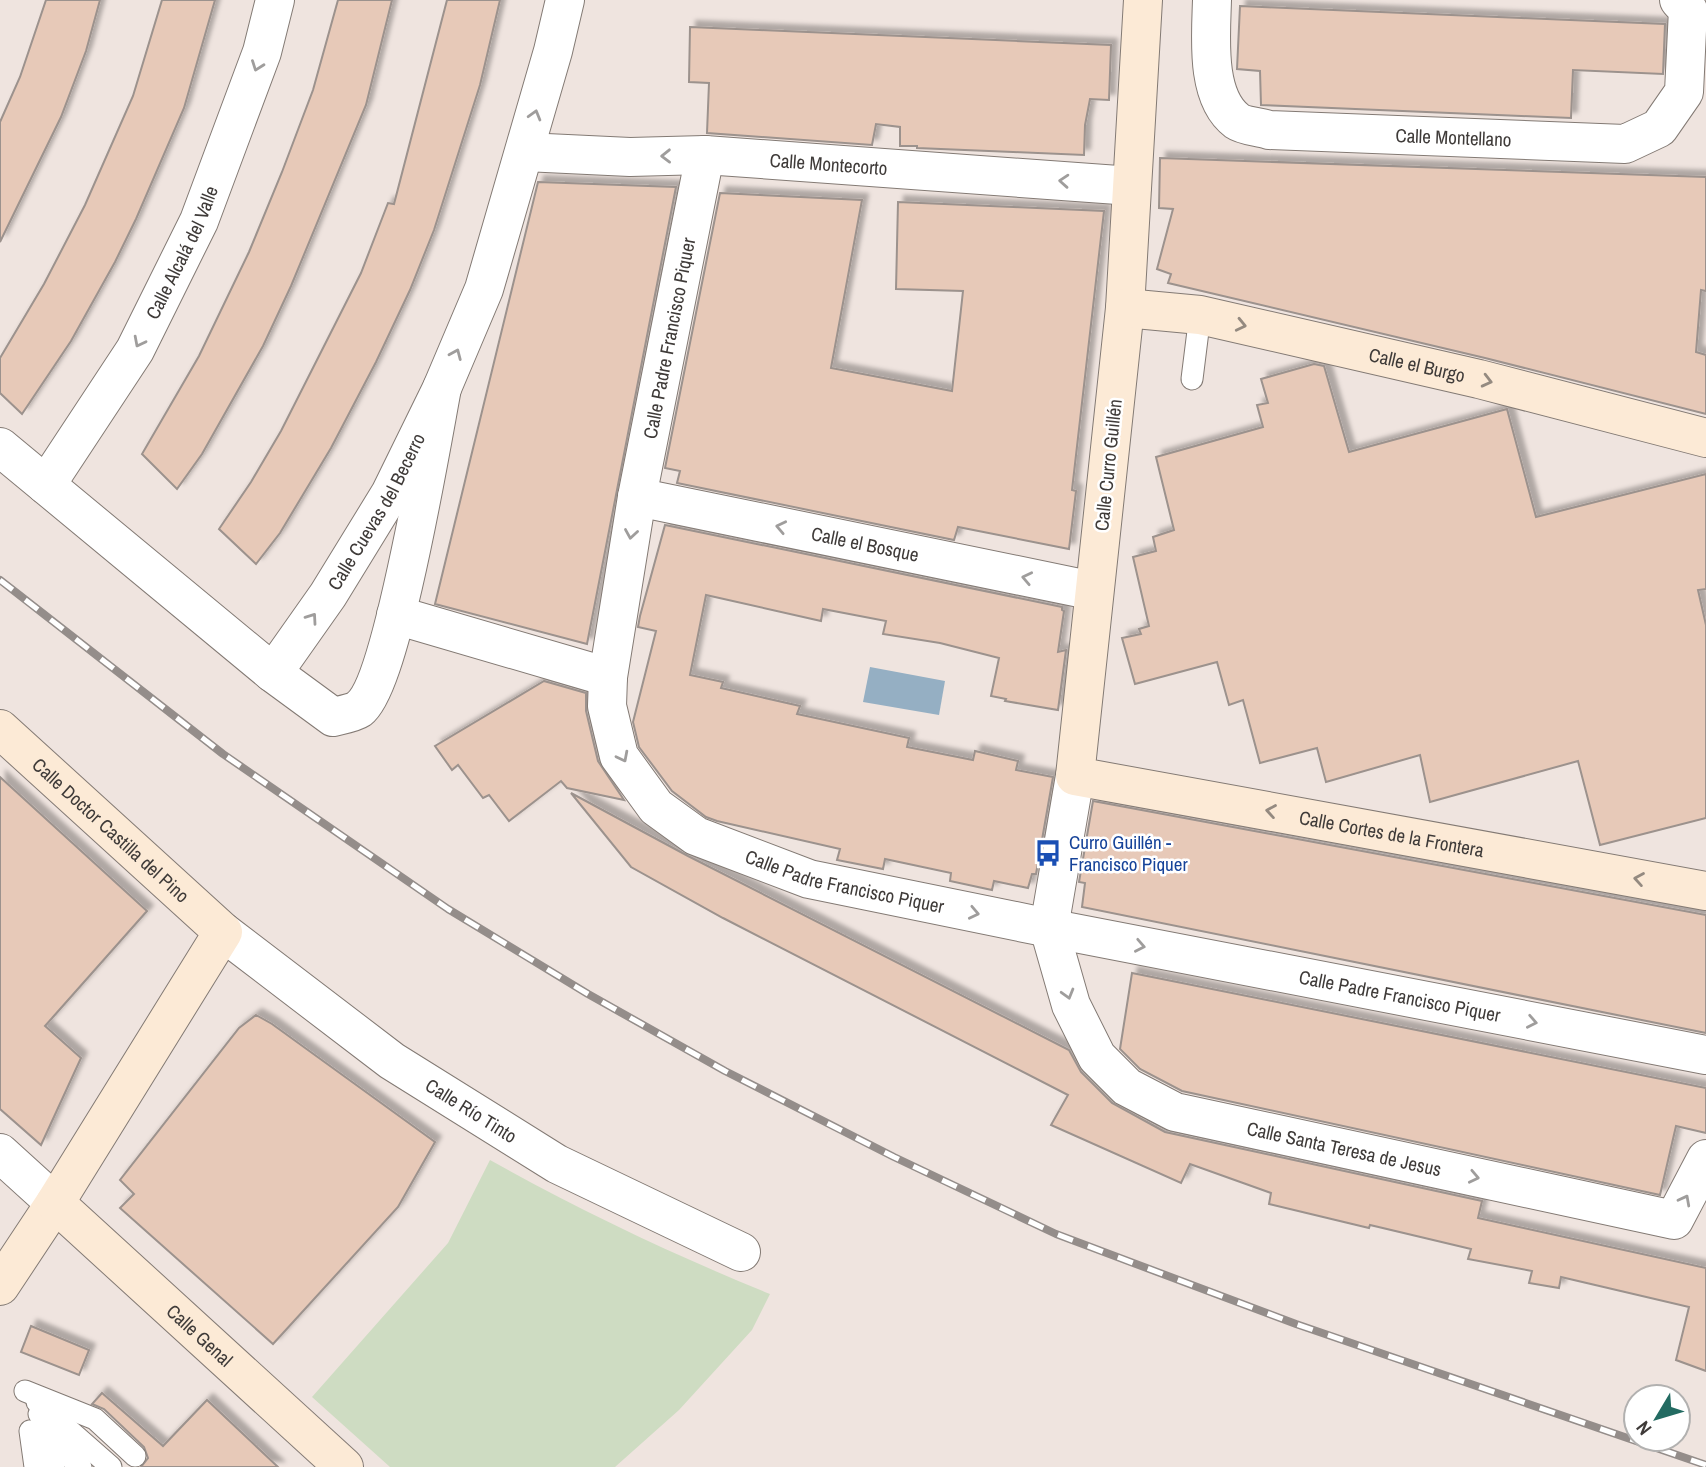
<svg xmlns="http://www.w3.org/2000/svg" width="1706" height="1467" viewBox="0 0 1706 1467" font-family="'Archivo Narrow',sans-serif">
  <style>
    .green { fill: #cedcc2 }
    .water { fill: #95afc3 }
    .building { fill: #e7c9b8; stroke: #9c928d; stroke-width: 2; filter: url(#shadow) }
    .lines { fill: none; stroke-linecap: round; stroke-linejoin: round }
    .lane-casing { stroke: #837a74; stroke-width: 23 }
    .street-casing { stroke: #837a74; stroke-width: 40 }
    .secondary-casing { stroke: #837a74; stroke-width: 40 }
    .lane { stroke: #fff; stroke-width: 21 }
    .street { stroke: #fff; stroke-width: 38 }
    .secondary { stroke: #fcead6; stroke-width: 38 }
    .rail-casing { stroke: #948d8a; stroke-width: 8 }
    .rail { stroke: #fff; stroke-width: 5; stroke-dasharray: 16; stroke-linecap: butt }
    .oneway { stroke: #9f9d9c }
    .oneway2 { stroke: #948a80 }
    .labels { text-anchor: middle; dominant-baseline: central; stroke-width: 5; stroke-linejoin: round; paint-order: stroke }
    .street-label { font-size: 19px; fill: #3f3b39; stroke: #fff }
    .transit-label { font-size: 19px; fill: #164399; stroke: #fff; text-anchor: start }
  </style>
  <defs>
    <filter id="shadow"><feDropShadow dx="6" dy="-6" stdDeviation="2" flood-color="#0004"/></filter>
  </defs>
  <rect width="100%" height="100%" fill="#efe4df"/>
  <path class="green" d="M490 1160C581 1211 674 1255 770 1294L752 1330 679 1410 615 1467H390L312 1397 448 1243Z"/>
  <polygon class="water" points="870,667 945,681 939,715 863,702"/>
  <g class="building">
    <polygon points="46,0 100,0 86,51 61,117 0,242 0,122 20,77"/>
    <polygon points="162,0 215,0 184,108 136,219 115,262 71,341 22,414 0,393 0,358 44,284 85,205 133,96"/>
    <polygon points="338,0 392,0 366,105 291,286 263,346 202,454 177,489 142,454 199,356 249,252 282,172 313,90"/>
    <polygon points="447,0 500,0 480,85 434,230 410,290 376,362 331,448 280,533 256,564 219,529 251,482 281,431 361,273 388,203 394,204"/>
    <polygon points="1240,6 1665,24 1663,74 1573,70 1571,118 1261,105 1260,71 1237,69"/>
    <polygon points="690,27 1111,45 1109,100 1090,99 1085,125 1084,155 917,148 917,146 900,146 900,127 876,124 872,145 707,133 709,83 689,82"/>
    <polygon points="1160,158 1706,177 1706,291 1701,290 1696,352 1706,355 1706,414 1485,358 1168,283 1171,274 1157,269 1173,209 1159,208"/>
    <polygon points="538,182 676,187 587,644 435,604"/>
    <polygon points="720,193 862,200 831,368 952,391 963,291 896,289 898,202 1104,211 1072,490 1076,491 1069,549 958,527 954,540 677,483 680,471 665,468"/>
    <polygon points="1314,364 1324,366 1349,452 1507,409 1536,517 1706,474 1706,589 1698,590 1706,625 1706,818 1600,845 1578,761 1430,802 1420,755 1326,782 1317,748 1260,763 1243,700 1229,705 1217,662 1135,684 1122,638 1141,634 1139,629 1149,626 1133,557 1156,551 1153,537 1174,530 1156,457 1263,427 1257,405 1268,403 1261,379"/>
    <polygon points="665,525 1062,607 1062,610 1064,611 1058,652 1066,650 1058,710 1005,701 1006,699 991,696 999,658 940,643 883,634 886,621 823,609 821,621 706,595 690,675 723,682 721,688 800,706 797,714 909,738 907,747 973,760 975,751 1018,761 1016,770 1053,777 1036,874 1032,874 1028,888 994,881 992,890 950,881 951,873 885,859 883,869 837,860 840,849 717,821 706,817 672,791 639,747 633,722 656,631 638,627 640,616"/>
    <polygon points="544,681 586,693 586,711 598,761 624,800 567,788 561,781 509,821 489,795 483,798 458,765 452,770 435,746"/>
    <polygon points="0,777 147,911 45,1026 81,1058 41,1145 0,1109"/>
    <polygon points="571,793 688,856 1069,1050 1081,1072 1112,1103 1165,1132 1482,1201 1478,1218 1706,1268 1706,1371 1676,1360 1689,1307 1561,1277 1559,1288 1529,1283 1532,1271 1468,1259 1471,1249 1370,1225 1369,1228 1269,1204 1271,1193 1190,1164 1181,1183 1051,1125 1068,1095 723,918 631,867"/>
    <polygon points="1093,801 1706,915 1706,1033 1082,907 1085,883 1079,882"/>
    <polygon points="1132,973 1706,1088 1706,1133 1676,1126 1660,1195 1182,1091 1140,1069 1120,1049"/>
    <polygon points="256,1015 272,1024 435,1142 398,1207 273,1344 120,1208 134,1194 120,1180 239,1028"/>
    <polygon points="31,1326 89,1350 79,1375 21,1352"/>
    <polygon points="102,1393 163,1446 207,1400 278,1467 141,1467 148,1458 144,1447 104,1409 92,1404"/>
  </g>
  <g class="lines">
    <defs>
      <g id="lane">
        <polyline points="1192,379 1200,315"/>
        <polyline points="25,1391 95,1419 135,1456"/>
        <polyline points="37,1402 111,1467"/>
        <polyline points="39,1414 65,1453 81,1467"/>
        <polyline points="39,1429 54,1467"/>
        <polyline points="30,1431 35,1467"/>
      </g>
      <g id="street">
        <path id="s1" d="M1212 0C1211 36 1205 97 1237 121 1244 126 1260 127 1269 130L1625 144 1659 128 1684 92 1688 10 1679 0"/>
        <path id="s2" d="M525 152 630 157 705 155 1132 186"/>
        <path id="s3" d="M705 155 637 497 608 677 607 706 619 756 656 807 696 836 809 879 1049 928 1706 1055"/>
        <path d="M0 447 273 673 333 717C341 715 353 713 359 709 392 684 432 440 442 388"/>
        <path id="s4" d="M46 485 135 350 199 221 262 52 275 0"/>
        <path id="s5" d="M637 497 1094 591"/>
        <polyline points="396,615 608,677"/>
        <path id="s6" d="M273 673 328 595 390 494 442 388 484 289 553 51 565 0"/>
        <path id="s7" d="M1075 776 1049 928 1071 1005 1097 1057 1127 1087 1175 1112 1674 1220 1706 1159"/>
        <path id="s8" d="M223 932 392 1061 557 1164 741 1252"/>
        <polyline points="0,1153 55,1203"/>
      </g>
      <g id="secondary">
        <path id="s9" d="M1143 0 1125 308 1075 776 1706 891"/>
        <path id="s10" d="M1125 308 1200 315 1479 379 1706 438"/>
        <path id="s11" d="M0 729 223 932 55 1203 0 1286"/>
        <path id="s12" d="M55 1203 344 1467"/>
      </g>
    </defs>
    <use href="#lane" class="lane-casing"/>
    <use href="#street" class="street-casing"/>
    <use href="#secondary" class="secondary-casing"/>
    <use href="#lane" class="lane"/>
    <use href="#street" class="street"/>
    <use href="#secondary" class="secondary"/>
    <defs>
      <polyline id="rail" points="0,580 223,754 448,909 588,994 725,1071 894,1157 1056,1234 1296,1324 1706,1465"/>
    </defs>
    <use href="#rail" class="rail-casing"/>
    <use href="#rail" class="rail"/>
  </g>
  <defs><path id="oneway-chevron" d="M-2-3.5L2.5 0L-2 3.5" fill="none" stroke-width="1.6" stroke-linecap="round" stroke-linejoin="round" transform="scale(1.75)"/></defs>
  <g class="oneway">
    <use href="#oneway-chevron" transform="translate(257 66) rotate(110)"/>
    <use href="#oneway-chevron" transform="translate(535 115) rotate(-74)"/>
    <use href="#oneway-chevron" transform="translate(666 156) rotate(179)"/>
    <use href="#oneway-chevron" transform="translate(1064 181) rotate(-176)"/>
    <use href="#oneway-chevron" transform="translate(139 342) rotate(117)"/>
    <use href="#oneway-chevron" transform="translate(456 354) rotate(-67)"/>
    <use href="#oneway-chevron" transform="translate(781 527) rotate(-168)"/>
    <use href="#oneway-chevron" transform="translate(631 534) rotate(99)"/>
    <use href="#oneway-chevron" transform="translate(1027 578) rotate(-168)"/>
    <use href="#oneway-chevron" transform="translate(312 618) rotate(-55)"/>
    <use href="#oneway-chevron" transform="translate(623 757) rotate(63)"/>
    <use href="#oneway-chevron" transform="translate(974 913) rotate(12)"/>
    <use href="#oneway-chevron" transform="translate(1140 946) rotate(11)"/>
    <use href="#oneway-chevron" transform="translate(1068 994) rotate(74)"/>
    <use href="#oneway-chevron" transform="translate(1532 1022) rotate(11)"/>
    <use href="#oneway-chevron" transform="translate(1474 1177) rotate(12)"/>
    <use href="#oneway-chevron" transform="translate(1685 1200) rotate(-62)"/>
  </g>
  <g class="oneway2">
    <use href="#oneway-chevron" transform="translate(1241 325) rotate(13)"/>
    <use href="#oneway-chevron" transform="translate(1487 381) rotate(14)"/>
    <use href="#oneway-chevron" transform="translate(1271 811) rotate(-170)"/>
    <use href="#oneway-chevron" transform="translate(1639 879) rotate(-170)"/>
  </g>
  <defs>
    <symbol id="bus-bare" viewBox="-9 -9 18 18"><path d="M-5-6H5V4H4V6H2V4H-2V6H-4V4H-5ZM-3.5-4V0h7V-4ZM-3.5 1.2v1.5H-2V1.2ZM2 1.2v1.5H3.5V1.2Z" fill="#1a4fb4" stroke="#fff" stroke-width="2.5" paint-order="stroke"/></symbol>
  </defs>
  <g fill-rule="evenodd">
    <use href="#bus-bare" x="1029" y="834" width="38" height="38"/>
  </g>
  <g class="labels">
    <g class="street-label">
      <text stroke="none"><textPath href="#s1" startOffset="346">Calle Montellano</textPath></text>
      <text stroke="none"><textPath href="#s2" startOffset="304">Calle Montecorto</textPath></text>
      <text stroke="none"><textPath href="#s4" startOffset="270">Calle Alcalá del Valle</textPath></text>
      <text transform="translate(669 338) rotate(-79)">Calle Padre Francisco Piquer</text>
      <text stroke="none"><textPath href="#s10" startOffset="298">Calle el Burgo</textPath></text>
      <text transform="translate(1108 465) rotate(-84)">Calle Curro Guillén</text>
      <text stroke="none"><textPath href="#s6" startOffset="192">Calle Cuevas del Becerro</textPath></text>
      <text stroke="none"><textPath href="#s5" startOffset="233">Calle el Bosque</textPath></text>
      <text stroke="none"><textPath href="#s11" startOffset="150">Calle Doctor Castilla del Pino</textPath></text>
      <text stroke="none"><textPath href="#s9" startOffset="1101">Calle Cortes de la Frontera</textPath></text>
      <text stroke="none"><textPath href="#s3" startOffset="880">Calle Padre Francisco Piquer</textPath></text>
      <text stroke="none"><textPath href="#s3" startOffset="1447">Calle Padre Francisco Piquer</textPath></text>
      <text stroke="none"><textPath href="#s8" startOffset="306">Calle Río Tinto</textPath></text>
      <text stroke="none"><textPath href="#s7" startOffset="562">Calle Santa Teresa de Jesus</textPath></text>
      <text stroke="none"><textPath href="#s12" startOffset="196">Calle Genal</textPath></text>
    </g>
    <g class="transit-label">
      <text x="1069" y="842">Curro Guillén -<tspan x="1069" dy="22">Francisco Piquer</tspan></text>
    </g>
  </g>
  <g transform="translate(1657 1418) rotate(232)"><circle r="33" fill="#ffffff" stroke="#b2b1b0" stroke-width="2"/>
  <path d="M0-5L12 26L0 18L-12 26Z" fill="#236b62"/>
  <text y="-10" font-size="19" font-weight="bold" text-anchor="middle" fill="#3f3b39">N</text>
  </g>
</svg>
